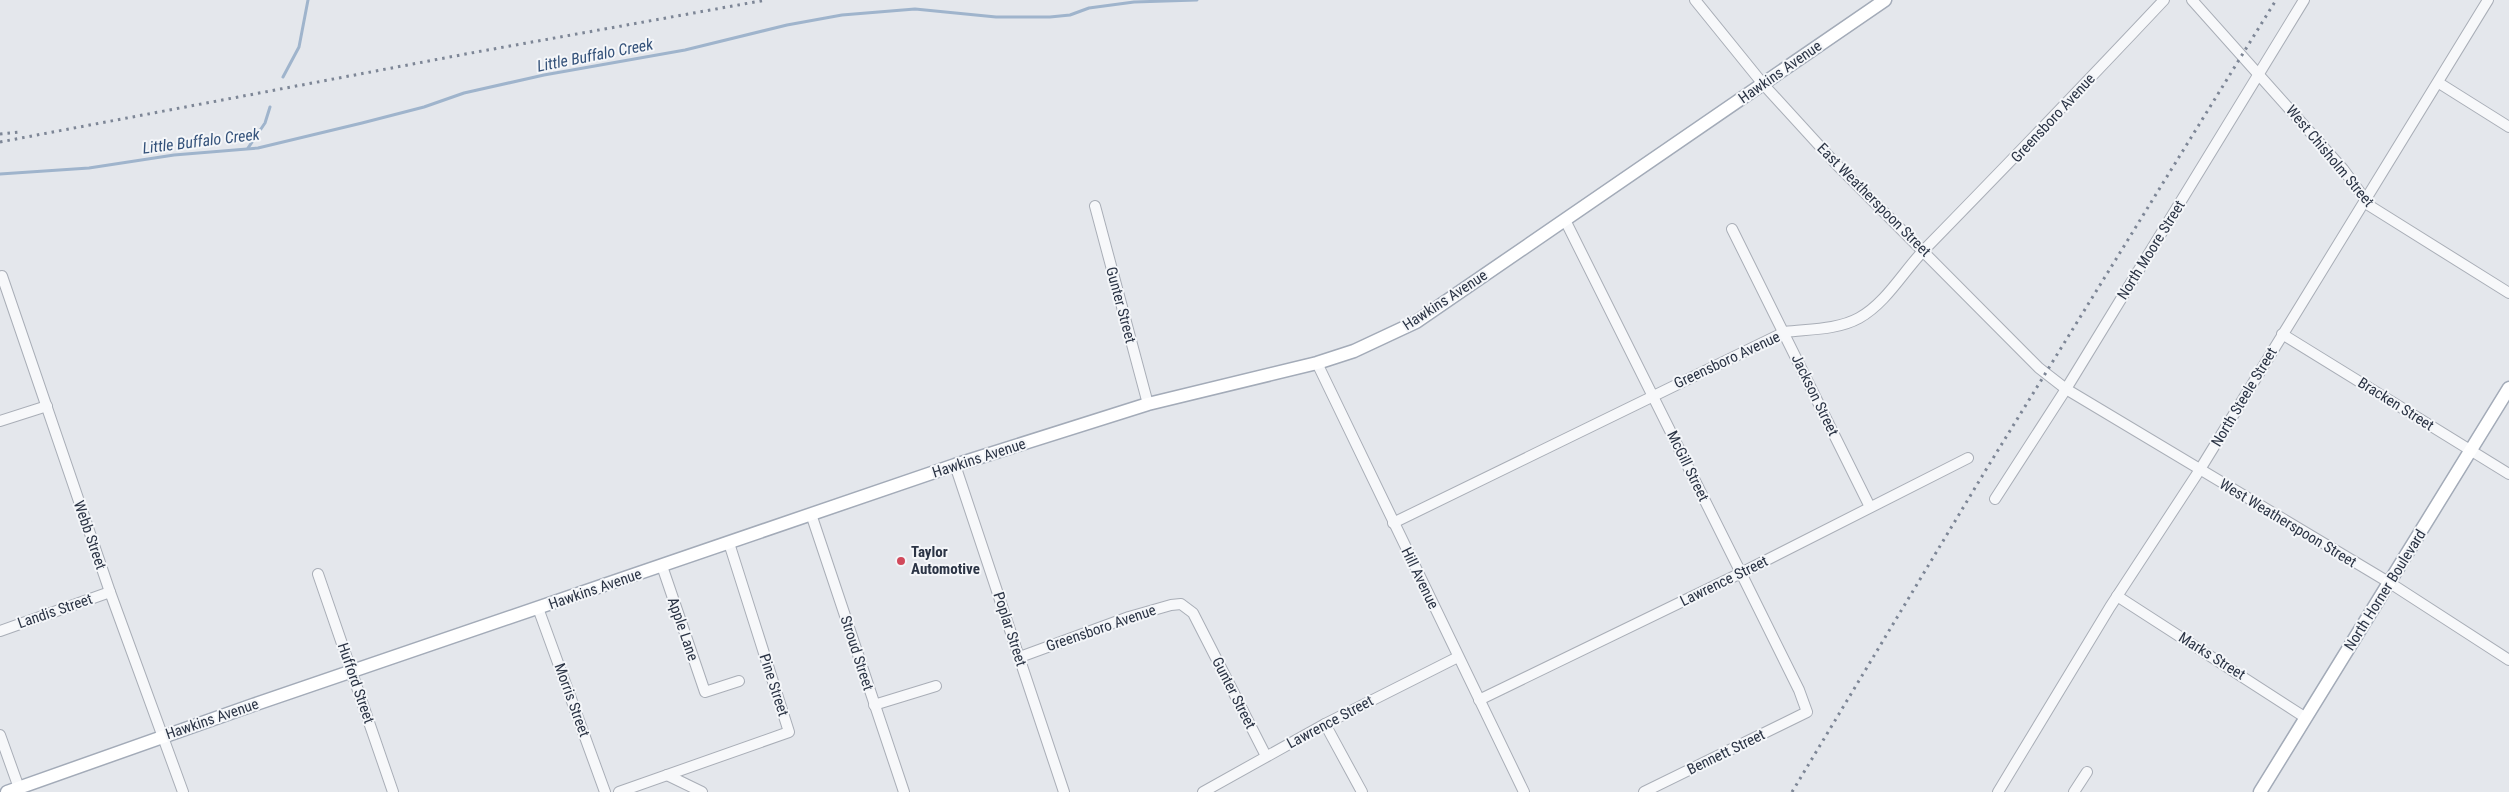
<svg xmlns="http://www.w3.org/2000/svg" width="2509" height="792" viewBox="0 0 2509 792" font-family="'Roboto Condensed',sans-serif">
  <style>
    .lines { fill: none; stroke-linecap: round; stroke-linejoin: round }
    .stream { stroke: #9fb4cc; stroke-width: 3 }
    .minor-casing { stroke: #a9aeb7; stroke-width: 12 }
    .major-casing { stroke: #a3abb8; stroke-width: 15 }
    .minor { stroke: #f7f8fa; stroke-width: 10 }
    .major { stroke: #fff; stroke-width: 12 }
    .rail { stroke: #7d8696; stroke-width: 3; stroke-dasharray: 2.5 5; stroke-linecap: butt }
    .poi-dot { fill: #d1495b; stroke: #f4f6f9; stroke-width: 2 }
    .labels { text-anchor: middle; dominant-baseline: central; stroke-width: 4; stroke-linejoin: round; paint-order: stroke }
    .street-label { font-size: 15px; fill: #2b3445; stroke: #f4f6f9 }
    .poi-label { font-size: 15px; font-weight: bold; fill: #2b3445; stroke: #f4f6f9; text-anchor: start }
    .water-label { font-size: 16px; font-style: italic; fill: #34527a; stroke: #f4f6f9 }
  </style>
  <rect width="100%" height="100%" fill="#e4e7ec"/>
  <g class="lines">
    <g class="stream">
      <polyline points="283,77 299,47 308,0"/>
      <polyline points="248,148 265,123 270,107"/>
      <polyline points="0,174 89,168 174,155 258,148 362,123 424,107 464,93 544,75 685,50 787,25 842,15 915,9 996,17 1050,17 1070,15 1089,8 1134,2 1197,0"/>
    </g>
    <defs>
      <g id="minor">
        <polyline points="1695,0 1763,84 1837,165 2039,368 2066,389 2390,583 2509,660"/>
        <polyline points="2192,0 2343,169 2370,206 2509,293"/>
        <polyline points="2439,83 2509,127"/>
        <polyline points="1095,206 1148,404"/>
        <polyline points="1565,220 1741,573 1799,690 1807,712 1644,792"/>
        <polyline points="1732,229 1870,507"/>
        <polyline points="2,276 110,592 183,792"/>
        <polyline points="2282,334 2509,474"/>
        <polyline points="1317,363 1524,792"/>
        <polyline points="0,421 47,406"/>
        <polyline points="955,465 1064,792"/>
        <polyline points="1995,499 2066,389 2304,0"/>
        <polyline points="811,514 904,792"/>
        <path d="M1393 523 1785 332C1809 329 1837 330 1859 318 1886 303 1903 272 1924 250 2005 167 2085 84 2164 0"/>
        <polyline points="662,566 705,692 739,681"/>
        <polyline points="318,574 393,792"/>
        <polyline points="2117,596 2306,718"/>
        <polyline points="538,608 605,792"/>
        <polyline points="0,631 110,592"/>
        <polyline points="1020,657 1129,617 1171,605 1181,604 1193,613 1266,756"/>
        <polyline points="1479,700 1741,573 1968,458"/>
        <polyline points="874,705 936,686"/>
        <polyline points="1325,724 1362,792"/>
        <polyline points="0,735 19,788"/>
        <polyline points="667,775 702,792"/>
        <polyline points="619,792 789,732 729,543"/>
        <polyline points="1203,792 1325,724 1458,657"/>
        <polyline points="1998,792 2110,607 2199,471 2488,0"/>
        <polyline points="2074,792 2087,772"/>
      </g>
      <g id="major">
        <polyline points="7,792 253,705 955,465 1148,404 1317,363 1354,351 1416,322 1885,0"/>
        <polyline points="2260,792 2509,388"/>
      </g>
    </defs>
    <use href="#minor" class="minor-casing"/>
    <use href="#major" class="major-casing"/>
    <use href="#minor" class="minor"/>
    <use href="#major" class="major"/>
    <g class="rail">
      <polyline points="0,134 19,132"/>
      <polyline points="0,142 471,53 766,0"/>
      <polyline points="1792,792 1987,468 2276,0"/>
    </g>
  </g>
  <circle class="poi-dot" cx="901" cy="561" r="5"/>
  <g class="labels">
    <g class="street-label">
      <text transform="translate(1780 72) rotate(-35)">Hawkins Avenue</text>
      <text transform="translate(2053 118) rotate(-47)">Greensboro Avenue</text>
      <text transform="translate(2330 156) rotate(50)">West Chisholm Street</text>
      <text transform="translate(1874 200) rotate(45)">East Weatherspoon Street</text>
      <text transform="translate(2151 250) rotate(-58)">North Moore Street</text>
      <text transform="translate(1445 300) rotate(-33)">Hawkins Avenue</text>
      <text transform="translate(1121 305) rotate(75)">Gunter Street</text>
      <text transform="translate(1727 360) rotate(-25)">Greensboro Avenue</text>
      <text transform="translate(1815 395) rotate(64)">Jackson Street</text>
      <text transform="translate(2244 397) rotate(-59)">North Steele Street</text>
      <text transform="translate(2396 404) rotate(32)">Bracken Street</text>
      <text transform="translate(979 458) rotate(-18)">Hawkins Avenue</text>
      <text transform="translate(1688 466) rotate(64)">McGill Street</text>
      <text transform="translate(2288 523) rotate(31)">West Weatherspoon Street</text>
      <text transform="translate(90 535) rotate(71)">Webb Street</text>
      <text transform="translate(1420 578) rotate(64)">Hill Avenue</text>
      <text transform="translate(1724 581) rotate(-26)">Lawrence Street</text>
      <text transform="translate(595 589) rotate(-19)">Hawkins Avenue</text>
      <text transform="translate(2385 590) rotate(-58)">North Horner Boulevard</text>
      <text transform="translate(55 611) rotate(-19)">Landis Street</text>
      <text transform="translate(1101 628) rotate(-19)">Greensboro Avenue</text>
      <text transform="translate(683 629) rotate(71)">Apple Lane</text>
      <text transform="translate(1010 629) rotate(72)">Poplar Street</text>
      <text transform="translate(857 653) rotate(72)">Stroud Street</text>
      <text transform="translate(2212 656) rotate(32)">Marks Street</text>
      <text transform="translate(356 683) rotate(71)">Hufford Street</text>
      <text transform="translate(774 685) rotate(72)">Pine Street</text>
      <text transform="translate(1234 693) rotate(63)">Gunter Street</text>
      <text transform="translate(572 700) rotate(70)">Morris Street</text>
      <text transform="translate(212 719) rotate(-19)">Hawkins Avenue</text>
      <text transform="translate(1330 722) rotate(-28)">Lawrence Street</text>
      <text transform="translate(1726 752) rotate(-26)">Bennett Street</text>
    </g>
    <g class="poi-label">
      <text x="911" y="552">Taylor<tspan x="911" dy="17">Automotive</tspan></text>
    </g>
    <g class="water-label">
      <text transform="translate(595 55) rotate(-11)">Little Buffalo Creek</text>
      <text transform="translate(201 141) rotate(-7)">Little Buffalo Creek</text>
    </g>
  </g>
</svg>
